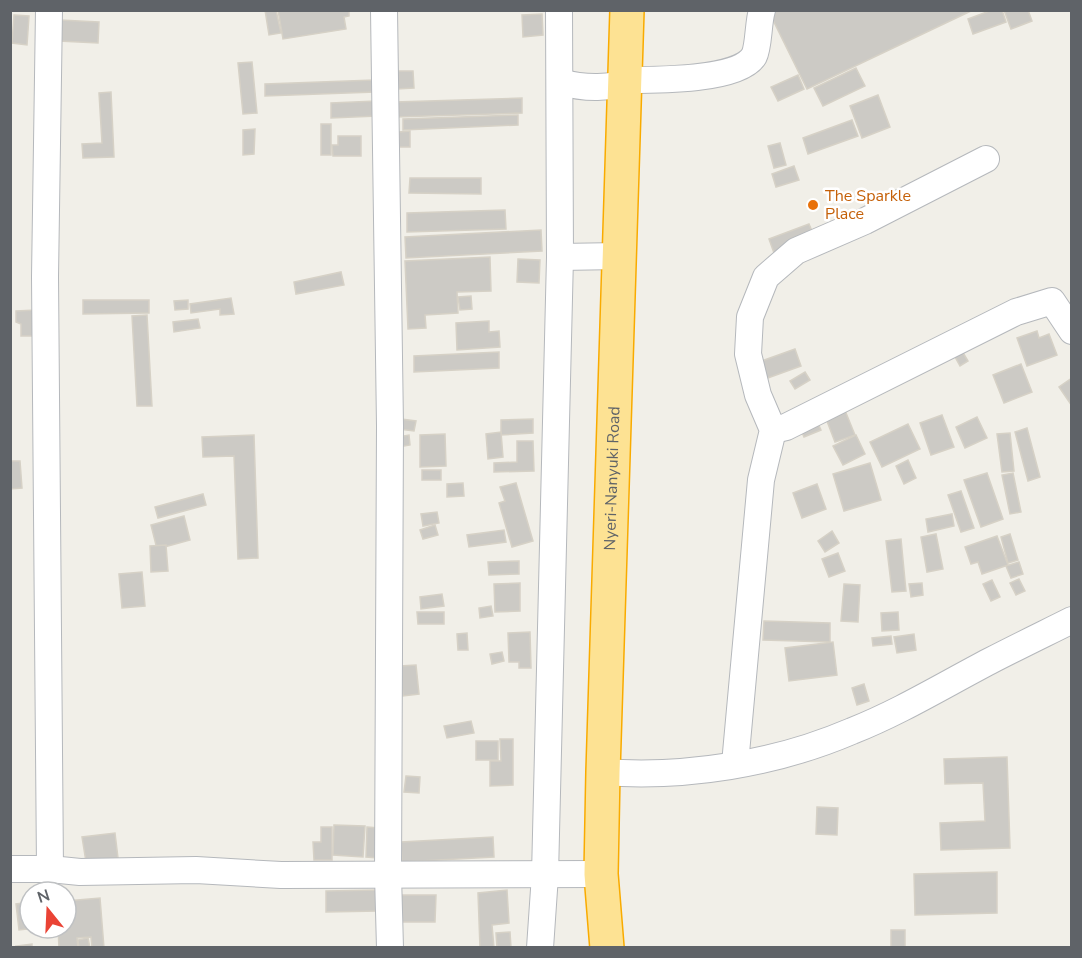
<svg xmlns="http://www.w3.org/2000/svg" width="1082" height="958" viewBox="0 0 1082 958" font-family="'Nunito Sans',sans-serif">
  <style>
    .building { fill: #cccac5; stroke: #d6d1c6; stroke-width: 1.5 }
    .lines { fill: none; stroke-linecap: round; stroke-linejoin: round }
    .minor-casing { stroke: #b5b8bc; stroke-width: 28 }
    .highway-casing { stroke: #f9ab00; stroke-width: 36 }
    .minor { stroke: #fff; stroke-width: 26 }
    .highway { stroke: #fde293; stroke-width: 33 }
    .food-dot { fill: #e8710a; stroke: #fff; stroke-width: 2 }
    .labels { text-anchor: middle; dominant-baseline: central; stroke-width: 5; stroke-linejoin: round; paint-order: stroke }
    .food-label { font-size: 16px; fill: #c56008; stroke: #fff; text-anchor: start }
    .street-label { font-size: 16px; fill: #5f6368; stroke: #fff }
  </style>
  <rect width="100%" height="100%" fill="#f1efe8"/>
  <g class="building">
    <polygon points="265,10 276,10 281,33 269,35"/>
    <polygon points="278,10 349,10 349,16 344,17 346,29 283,39"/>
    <polygon points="777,10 973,10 807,89 770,14"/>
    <polygon points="992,10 1002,10 1006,22 973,34 968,19"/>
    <polygon points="1004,10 1028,10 1032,21 1011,29"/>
    <polygon points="542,14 543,35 523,37 522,15"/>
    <polygon points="14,15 29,16 27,45 12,43"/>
    <polygon points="60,20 99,22 98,43 59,41"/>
    <polygon points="252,62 257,113 243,114 238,63"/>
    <polygon points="856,68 865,86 823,106 814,88"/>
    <polygon points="396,71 413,71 414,88 397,89"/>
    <polygon points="798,75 804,89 778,101 771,87"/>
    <polygon points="374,80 375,92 265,96 265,84"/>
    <polygon points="111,92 114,157 83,158 82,144 102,143 99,93"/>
    <polygon points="878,95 890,127 862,138 850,106"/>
    <polygon points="522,98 522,113 395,117 395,102"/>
    <polygon points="376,101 377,116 331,118 331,103"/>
    <polygon points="518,115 518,125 403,130 403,119"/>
    <polygon points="852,120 858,136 808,154 803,138"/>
    <rect x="321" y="124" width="10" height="31"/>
    <polygon points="255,129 254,154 243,155 243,130"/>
    <polygon points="410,131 410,147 399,147 399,132"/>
    <polygon points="338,136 361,136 361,156 333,156 332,145 338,145"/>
    <polygon points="780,143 786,165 774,168 768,146"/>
    <polygon points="794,166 799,180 776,187 772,174"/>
    <polygon points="410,178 481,178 481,194 409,193"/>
    <polygon points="505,210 506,229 407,232 407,213"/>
    <polygon points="809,224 815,238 774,253 769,239"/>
    <polygon points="541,230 542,251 406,258 405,237"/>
    <polygon points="490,257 491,291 457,292 458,313 425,315 426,328 408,329 405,261"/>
    <polygon points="518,259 540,260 539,283 517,282"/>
    <polygon points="341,272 344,285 296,294 294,282"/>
    <polygon points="471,296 472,309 460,310 458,297"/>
    <polygon points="231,298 234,314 220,315 220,309 191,313 190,304"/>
    <polygon points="83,300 149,300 149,313 83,314"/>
    <polygon points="188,300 188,309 175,310 174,301"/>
    <polygon points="36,310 37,336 21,336 21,324 16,322 16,311"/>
    <polygon points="147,315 152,406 137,406 132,316"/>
    <polygon points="198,319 200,328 174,332 173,322"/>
    <polygon points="489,321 489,332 499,331 500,347 457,350 456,323"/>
    <polygon points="1037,331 1039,338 1049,334 1057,355 1027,366 1017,338"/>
    <polygon points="795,349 801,366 765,379 759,362"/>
    <polygon points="962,351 968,361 960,366 954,355"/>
    <polygon points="499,352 499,368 414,372 414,356"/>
    <polygon points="1021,364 1032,392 1004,403 993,375"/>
    <polygon points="805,372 810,380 795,389 790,381"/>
    <polygon points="1072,378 1072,406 1059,387"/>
    <polygon points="844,408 855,435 835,442 825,416"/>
    <polygon points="942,415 954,447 931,455 920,423"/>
    <polygon points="977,417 987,438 965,448 956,427"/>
    <polygon points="401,419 416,421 414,431 399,429"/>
    <polygon points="533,419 533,433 501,435 501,420"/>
    <polygon points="817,421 821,430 804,437 800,428"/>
    <polygon points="908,424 920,449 882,467 870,442"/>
    <polygon points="1027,428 1040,477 1028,481 1015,432"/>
    <polygon points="501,432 503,457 488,459 486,434"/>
    <polygon points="1010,433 1014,471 1002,472 997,434"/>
    <polygon points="445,434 446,466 420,467 420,435"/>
    <polygon points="254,435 258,558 238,559 234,456 203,457 202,437"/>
    <polygon points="409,435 410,445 399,447 397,437"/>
    <polygon points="856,435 865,454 843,465 833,446"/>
    <polygon points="517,441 533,441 534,471 494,472 494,463 517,462"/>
    <polygon points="908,460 916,478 904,484 896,466"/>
    <polygon points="10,461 20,461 22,488 10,489"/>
    <polygon points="870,463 881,500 844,511 833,474"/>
    <rect x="422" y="470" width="19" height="10"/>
    <polygon points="987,473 1003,519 981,527 964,480"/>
    <polygon points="1013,473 1021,512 1010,514 1002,475"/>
    <polygon points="463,483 464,496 447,497 447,484"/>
    <polygon points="516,483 533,541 512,547 499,503 505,501 500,487"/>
    <polygon points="817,484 826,509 802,518 793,493"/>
    <polygon points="961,491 974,528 961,532 948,495"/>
    <polygon points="203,494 206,505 158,518 155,507"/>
    <polygon points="437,512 439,523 423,526 421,514"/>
    <polygon points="952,514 954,526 928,532 926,519"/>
    <polygon points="184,516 190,540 157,549 151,525"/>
    <polygon points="435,525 438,535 423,539 420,530"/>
    <polygon points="504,530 506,542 469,547 467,535"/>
    <polygon points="832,531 839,543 825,552 818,541"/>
    <polygon points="936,534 943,569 927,572 921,537"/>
    <polygon points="1010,534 1018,560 1008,563 1001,537"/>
    <polygon points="997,536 1008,565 982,574 978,562 971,564 965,547"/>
    <polygon points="901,539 906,591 892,592 886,541"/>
    <polygon points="166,545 168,571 151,572 150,546"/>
    <polygon points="838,553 845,571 829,577 822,559"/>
    <polygon points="519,561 519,574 489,575 488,562"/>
    <polygon points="1019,562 1023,574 1011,578 1006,566"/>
    <polygon points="142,572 145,606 122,608 119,574"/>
    <polygon points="1019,579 1025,591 1016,595 1010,583"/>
    <polygon points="992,580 1000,597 991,601 983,584"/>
    <polygon points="520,583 520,611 495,612 494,584"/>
    <polygon points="922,583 923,595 911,597 909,584"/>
    <polygon points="844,584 860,585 858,622 841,621"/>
    <polygon points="442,594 444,606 421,609 420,597"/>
    <polygon points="491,606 493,616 480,618 479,608"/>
    <polygon points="417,612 444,612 444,624 418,624"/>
    <polygon points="898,612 899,630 882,631 881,613"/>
    <polygon points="764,621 830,623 830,642 763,640"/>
    <polygon points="530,632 531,668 519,668 519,662 509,662 508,633"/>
    <polygon points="467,633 468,650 458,650 457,634"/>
    <polygon points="914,634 916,650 897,653 894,637"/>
    <polygon points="891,636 892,644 873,646 872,638"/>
    <polygon points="833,642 837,675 789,681 785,648"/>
    <polygon points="502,652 504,661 492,664 490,654"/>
    <polygon points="416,665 419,694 403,696 400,666"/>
    <polygon points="864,684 869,701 857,705 852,688"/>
    <polygon points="471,721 474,733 447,738 444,726"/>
    <polygon points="500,739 513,739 513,785 490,786 490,761 501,761"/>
    <rect x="476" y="741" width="22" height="19"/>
    <polygon points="1007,757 1010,848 941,850 940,823 985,821 983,783 945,784 944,759"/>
    <polygon points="406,776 420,777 419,793 404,792"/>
    <polygon points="817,807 838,808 837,835 816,834"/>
    <polygon points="334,825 365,826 363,857 333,855"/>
    <polygon points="321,827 332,827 332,860 314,860 313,842 321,842"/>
    <polygon points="367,827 379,828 378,858 366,857"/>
    <polygon points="115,833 118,858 86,862 82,837"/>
    <polygon points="493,837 494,857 402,862 401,842"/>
    <polygon points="997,872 997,913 915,915 914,874"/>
    <polygon points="379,890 379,911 326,912 326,891"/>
    <polygon points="507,890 509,923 492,925 494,948 480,948 478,893"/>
    <polygon points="397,895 436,895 435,922 396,922"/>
    <polygon points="100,898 104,948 92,948 91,937 77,938 78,948 59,948 58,928 66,928 66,901"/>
    <polygon points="30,902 30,928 36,928 19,930 16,904"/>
    <rect x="891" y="930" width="14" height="18"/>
    <polygon points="510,932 511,948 497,948 496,933"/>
    <polygon points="88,938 90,948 79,948 78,940"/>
    <polygon points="32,944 32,948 17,948 16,946"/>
  </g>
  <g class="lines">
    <defs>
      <g id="minor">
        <polyline points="49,10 45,277 50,869"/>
        <polyline points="384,10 390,426 388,875 390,948"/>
        <path d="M625 80C652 80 739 81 754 56 759 46 758 23 762 10"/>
        <path d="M560 82C586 89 609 89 636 80"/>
        <polyline points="560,257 619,256"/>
        <polyline points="773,430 786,427 1016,312 1052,301 1072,331"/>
        <polyline points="735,764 761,480 773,430 758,395 748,354 750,317 766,277 796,251 865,221 986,159"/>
        <path d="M603 772C686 778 775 764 852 731 900 712 944 685 990 661 1017 647 1044 634 1072 620"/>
        <polyline points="10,869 50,869 80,872 196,870 281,875 601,874"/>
        <polyline points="540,948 545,875 560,257 559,10"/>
      </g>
      <g id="highway">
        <path id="s1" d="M607 948 601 874 603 772 627 10"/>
      </g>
    </defs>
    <use href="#minor" class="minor-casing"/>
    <use href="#highway" class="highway-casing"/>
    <use href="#minor" class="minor"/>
    <use href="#highway" class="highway"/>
  </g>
  <circle class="food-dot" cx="813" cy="205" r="6"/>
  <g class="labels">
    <g class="food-label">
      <text x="825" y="196">The Sparkle<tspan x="825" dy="18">Place</tspan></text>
    </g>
    <g class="street-label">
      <text stroke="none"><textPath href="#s1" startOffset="470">Nyeri-Nanyuki Road</textPath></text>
    </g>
  </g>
  <rect width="1082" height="958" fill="none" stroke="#5f6368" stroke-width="24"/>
  <g transform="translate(48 910) rotate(342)"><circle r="28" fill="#ffffff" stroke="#bfc1c3" stroke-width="1.5"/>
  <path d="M0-4.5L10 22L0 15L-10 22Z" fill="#ea4335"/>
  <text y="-9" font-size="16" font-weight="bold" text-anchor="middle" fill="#5f6368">N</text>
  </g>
</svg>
